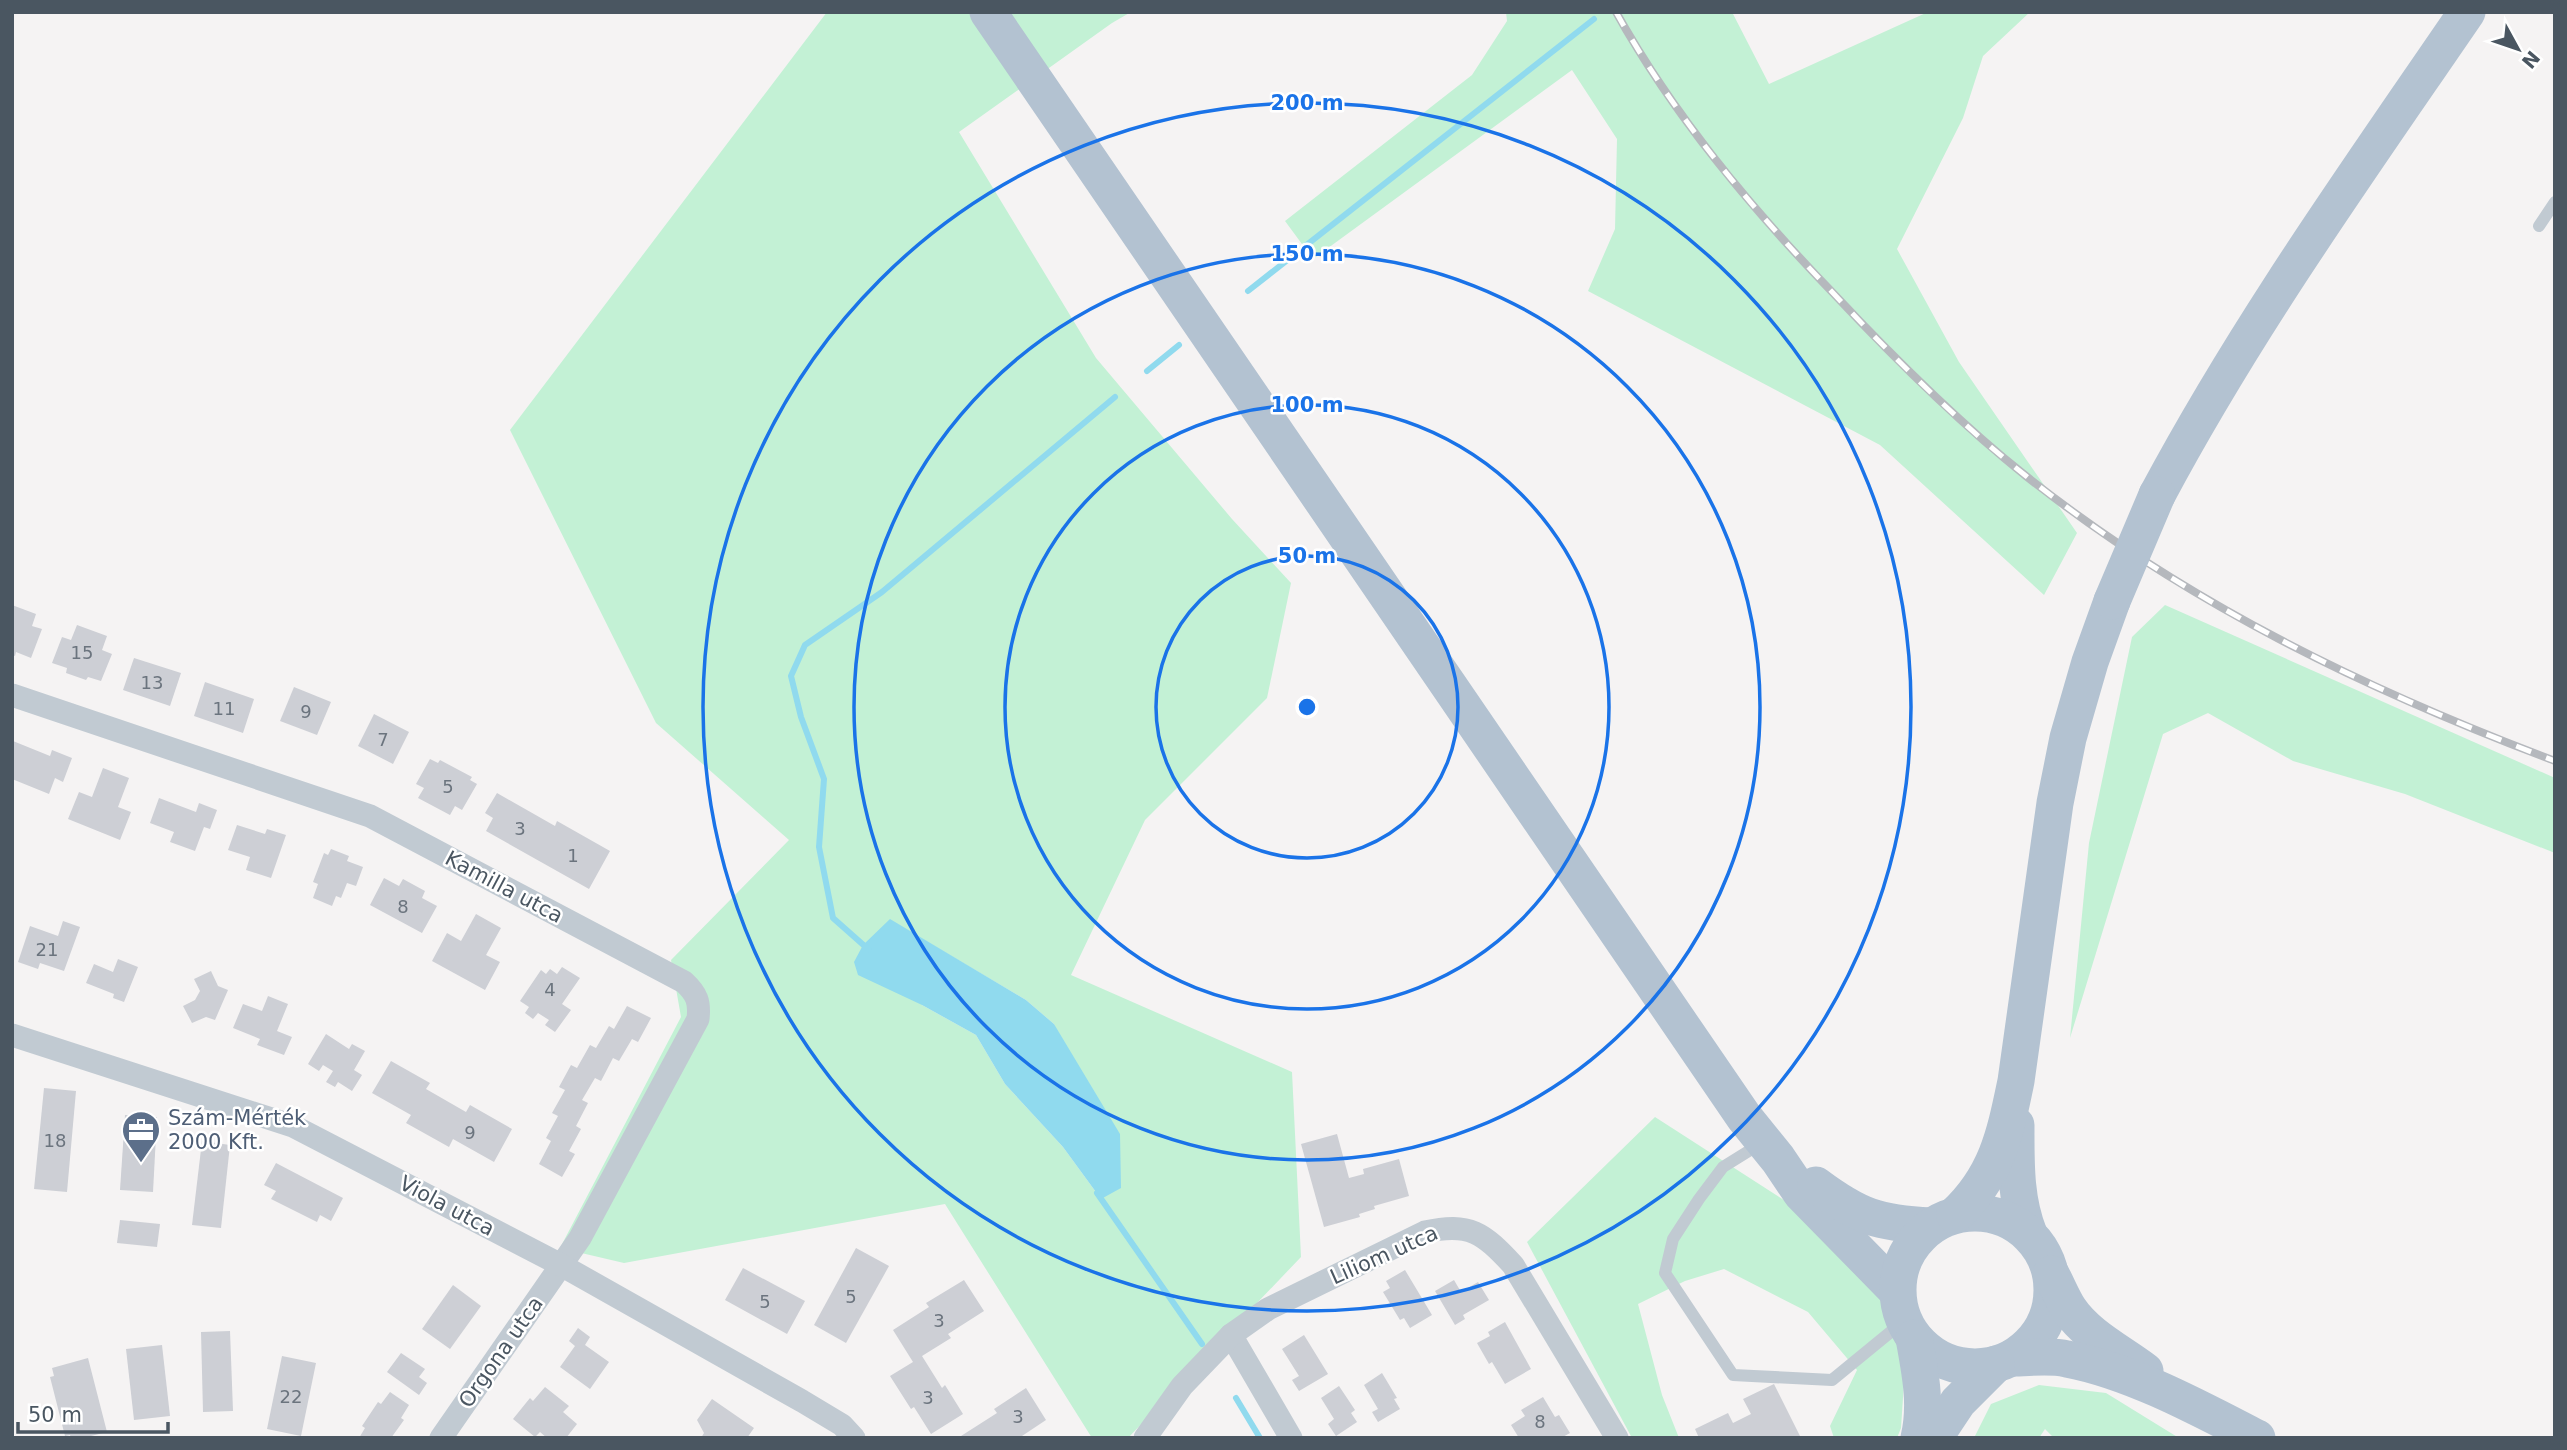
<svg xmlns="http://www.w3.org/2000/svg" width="2567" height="1450" viewBox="0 0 2567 1450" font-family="'DejaVu Sans',sans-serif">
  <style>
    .green { fill: #c3f1d5; fill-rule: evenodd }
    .water { fill: #90daee }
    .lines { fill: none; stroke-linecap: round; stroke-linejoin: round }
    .stream { stroke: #90daee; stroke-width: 6 }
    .building { fill: #cdcfd5 }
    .service { stroke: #c1cad2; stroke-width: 12 }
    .minor { stroke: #c1cad2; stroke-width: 23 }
    .primary { stroke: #b3c2d1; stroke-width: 37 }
    .rail-casing { stroke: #b5b8bd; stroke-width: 8 }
    .rail { stroke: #fff; stroke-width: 5; stroke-dasharray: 16; stroke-linecap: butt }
    .primary-bridge { stroke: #b3c2d1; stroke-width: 37 }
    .ring { fill: none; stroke: #1a73e8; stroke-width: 3.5 }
    .labels { text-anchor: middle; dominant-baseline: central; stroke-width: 5; stroke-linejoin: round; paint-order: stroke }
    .number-label { font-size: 18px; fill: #6b747e }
    .street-label { font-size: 21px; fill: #4a5661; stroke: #fff }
    .service-label { font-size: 21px; fill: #4e5e75; stroke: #fff; text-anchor: start }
    .centre { fill: #1a73e8; stroke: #fff; stroke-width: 3.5 }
    .ring-label { font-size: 21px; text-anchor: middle; font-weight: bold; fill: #1a73e8; stroke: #fff; stroke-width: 5; stroke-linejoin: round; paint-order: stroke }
  </style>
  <rect width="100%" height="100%" fill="#f5f3f3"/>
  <g class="green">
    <path d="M827 12H1131L1112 23 959 132 1096 358 1232 519 1291 583 1267 698 1145 820 1071 975 1292 1072 1301 1257 1128 1438H1092L945 1204 624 1263 560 1248 681 1017 671 960 789 840 656 723 510 430ZM890 920 1026 1000 1054 1024 1101 1199 1063 1147 1005 1084 976 1035 922 1005Z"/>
    <polygon points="1506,12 1732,12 1769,84 1928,12 2030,12 1983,56 1963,118 1897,249 1959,362 2077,533 2044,595 1880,445 1588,291 1615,229 1617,139 1572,70 1313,259 1285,221 1472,75 1507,21"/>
    <polygon points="2165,605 2555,778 2555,853 2405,794 2293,761 2208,713 2163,734 2070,1038 2089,843 2132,637"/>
    <polygon points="1655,1117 1790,1204 1884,1298 1905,1367 1901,1428 1897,1438 1834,1438 1830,1426 1857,1370 1808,1312 1724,1269 1685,1281 1638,1304 1662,1395 1679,1438 1632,1438 1527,1242"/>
    <polygon points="2039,1385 2106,1393 2179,1438 2054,1438 2045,1429 2039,1438 1974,1438 1991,1404"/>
  </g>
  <polygon class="water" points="890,919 1026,1000 1054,1024 1120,1134 1121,1188 1101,1199 1063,1147 1005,1084 976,1035 922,1005 858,975 854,962 863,945"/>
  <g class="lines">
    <g class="stream">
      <polyline points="1248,291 1594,19"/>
      <polyline points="1147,371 1179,345"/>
      <polyline points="868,949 833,918 819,847 824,779 801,717 791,676 805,645 882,592 1115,397"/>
      <polyline points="1097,1193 1202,1344"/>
      <polyline points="1236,1398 1260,1438"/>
    </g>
  </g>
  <g class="building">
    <polygon points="12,605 36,614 32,626 42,629 31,658 16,652 15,656 12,655"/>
    <polygon points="77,625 107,636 102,650 112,654 101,681 88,677 86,680 66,673 67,668 52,663 62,637 71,640"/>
    <polygon points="134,658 181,673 170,706 123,690"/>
    <polygon points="205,682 254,699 243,733 194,716"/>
    <polygon points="294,687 331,702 317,735 280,721"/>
    <polygon points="374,714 409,732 393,764 358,746"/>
    <polygon points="13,741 50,756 52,750 72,758 63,782 55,778 49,794 12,779"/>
    <polygon points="430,759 438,763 440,760 472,777 470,780 477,784 462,810 455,806 450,815 418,798 424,788 416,784"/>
    <polygon points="103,768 129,778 118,807 131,812 120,840 68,819 79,792 92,797"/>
    <polygon points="497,793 555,826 557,821 610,851 589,889 486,831 493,818 485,813"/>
    <polygon points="159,798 196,812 199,803 217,810 210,829 204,827 195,851 170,842 174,832 150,823"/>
    <polygon points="237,825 265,834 267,829 286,835 271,878 246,870 250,857 228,850"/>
    <polygon points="331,849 349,856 347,861 363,867 356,886 347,883 341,898 336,896 332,906 313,898 318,884 313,882 324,853 328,855"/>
    <polygon points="384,878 399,886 403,879 425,891 422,898 437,906 422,933 370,905"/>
    <polygon points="476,914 501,928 486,955 500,962 485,990 432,961 447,933 461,941"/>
    <polygon points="63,921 80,927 64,971 40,963 38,969 18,962 30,926 58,936"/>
    <polygon points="118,959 138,967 124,1002 113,998 114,994 86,983 94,964 113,972"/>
    <polygon points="562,967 580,978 562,1004 571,1010 555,1032 545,1025 549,1020 538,1013 533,1019 525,1013 529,1007 520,1001 541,970 546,974 550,969 557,974"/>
    <polygon points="211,971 218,986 228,990 215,1020 206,1017 192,1023 183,1006 195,1000 200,991 194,979"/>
    <polygon points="268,996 288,1004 277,1031 292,1037 284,1055 257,1045 260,1039 233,1028 243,1004 262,1011"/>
    <polygon points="627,1006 651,1018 638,1042 632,1039 619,1061 613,1058 601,1081 595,1078 582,1100 588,1103 576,1126 581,1129 569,1151 575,1154 562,1177 539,1164 551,1141 546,1138 558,1116 552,1113 565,1090 559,1087 571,1065 577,1068 590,1045 596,1048 609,1026 614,1029"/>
    <polygon points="326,1034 349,1049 352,1044 365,1051 354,1070 362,1075 352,1091 338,1082 335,1087 326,1082 333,1071 323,1065 319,1071 308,1064"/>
    <polygon points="391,1061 430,1083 426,1089 466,1112 470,1105 512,1129 494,1162 453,1139 449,1147 406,1123 411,1115 372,1093"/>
    <polygon points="44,1088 76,1091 67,1192 34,1189"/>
    <polygon points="125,1115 157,1117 153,1192 120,1190"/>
    <polygon points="1337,1134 1349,1178 1364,1174 1363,1169 1399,1159 1409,1196 1374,1206 1375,1209 1359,1214 1360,1217 1324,1227 1301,1144"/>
    <polygon points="202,1141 230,1145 221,1228 192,1225"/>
    <polygon points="276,1163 343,1198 331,1221 320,1215 317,1222 271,1199 276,1191 264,1185"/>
    <polygon points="120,1220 160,1224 157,1247 117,1243"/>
    <polygon points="856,1248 889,1266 846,1343 814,1325"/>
    <polygon points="743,1268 805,1301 787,1334 725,1300"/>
    <polygon points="1405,1270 1432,1315 1410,1328 1404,1318 1400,1320 1383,1292 1390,1288 1386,1281"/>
    <polygon points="964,1280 984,1311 948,1334 951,1338 922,1356 942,1388 945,1385 963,1414 931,1434 914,1407 911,1409 890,1376 913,1362 893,1330 929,1307 926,1303"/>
    <polygon points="1454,1280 1461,1292 1478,1282 1489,1300 1463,1315 1465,1319 1455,1325 1435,1291"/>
    <polygon points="453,1285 481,1306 450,1349 422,1329"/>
    <polygon points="1505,1322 1531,1369 1505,1384 1492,1362 1489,1364 1477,1343 1490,1336 1488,1332"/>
    <polygon points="578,1328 590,1337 585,1345 609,1362 590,1389 560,1367 575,1346 569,1341"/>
    <polygon points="230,1331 233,1411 203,1412 201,1332"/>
    <polygon points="1304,1335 1328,1374 1299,1391 1292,1380 1299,1376 1282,1349"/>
    <polygon points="162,1345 170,1416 134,1420 126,1349"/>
    <polygon points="401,1353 425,1369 419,1377 427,1383 419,1395 387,1372"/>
    <polygon points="282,1356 316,1363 301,1436 267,1429"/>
    <polygon points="88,1358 107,1432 83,1438 71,1438 70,1435 65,1436 50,1377 54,1376 52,1368"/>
    <polygon points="1382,1373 1397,1398 1394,1399 1400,1409 1378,1422 1372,1412 1378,1409 1364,1385"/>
    <polygon points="1774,1384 1801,1438 1699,1438 1695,1429 1728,1413 1733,1423 1751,1414 1743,1399"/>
    <polygon points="1339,1386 1355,1410 1351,1413 1357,1422 1336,1436 1328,1424 1334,1419 1321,1398"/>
    <polygon points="545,1387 569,1406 563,1412 577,1424 566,1438 547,1438 540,1432 535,1437 513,1419 530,1398 533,1401"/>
    <polygon points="1026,1388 1046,1420 1019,1438 963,1438 961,1436 997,1413 994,1409"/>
    <polygon points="390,1392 409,1405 401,1418 404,1420 391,1438 359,1438 365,1428 362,1426 378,1402 381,1404"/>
    <polygon points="1543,1397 1555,1417 1559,1415 1570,1433 1561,1438 1519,1438 1511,1425 1525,1416 1521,1410"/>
    <polygon points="712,1399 754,1428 747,1438 701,1438 704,1433 697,1420"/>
  </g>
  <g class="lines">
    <g class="service">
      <polyline points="2539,226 2555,202"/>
      <polyline points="1760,1144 1723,1167 1699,1199 1673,1239 1665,1273 1733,1375 1832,1380 1904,1321"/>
    </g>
    <g class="minor">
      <path d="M12 695 370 816 684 982C697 994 700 1002 698 1019L580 1238 441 1438"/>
      <polyline points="12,1035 293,1126 561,1265 802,1401 842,1425 854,1438"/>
      <polyline points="1231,1335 1291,1438"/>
      <path d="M1145 1438 1182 1386 1231 1335 1268 1309 1425 1232C1470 1222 1483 1233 1513 1265L1617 1438"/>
    </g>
    <g class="primary">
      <polyline points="988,12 1744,1117 1778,1159 1801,1193 1897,1291"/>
      <path d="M2157 495C2247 326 2359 170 2467 12"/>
      <path d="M2016 1125C2016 1163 2015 1199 2029 1234"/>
      <path d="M1816 1185C1859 1217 1878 1223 1931 1226"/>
      <circle cx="1975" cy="1290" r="77"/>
      <path d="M1955 1215C1997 1176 2005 1134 2016 1081L2055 803 2068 738 2090 662 2112 601"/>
      <path d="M2051 1274C2057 1285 2062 1298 2069 1309 2087 1336 2120 1352 2145 1371"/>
      <path d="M1914 1338C1920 1372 1927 1404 1919 1438"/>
      <path d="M2012 1358C2030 1358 2050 1355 2067 1359 2131 1371 2199 1408 2257 1438"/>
      <polyline points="1934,1438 1958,1402 1996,1364"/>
    </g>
    <defs>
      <path id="rail" d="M1616 12C1674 116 1752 209 1834 294 1894 358 1957 421 2026 476 2186 603 2365 689 2555 761"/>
    </defs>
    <use href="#rail" class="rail-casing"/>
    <use href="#rail" class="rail"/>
    <polyline class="primary-bridge" points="2112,601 2157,495"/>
  </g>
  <g class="ring">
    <circle cx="1307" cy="707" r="151"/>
    <circle cx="1307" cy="707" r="302"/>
    <circle cx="1307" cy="707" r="453"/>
    <circle cx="1307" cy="707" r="604"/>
  </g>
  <defs>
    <symbol id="office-pin" viewBox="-11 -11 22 30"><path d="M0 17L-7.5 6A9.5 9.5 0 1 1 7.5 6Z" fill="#5c6f8a" stroke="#fff"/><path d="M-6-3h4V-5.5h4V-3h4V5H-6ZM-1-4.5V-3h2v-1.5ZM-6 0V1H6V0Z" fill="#fff"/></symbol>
  </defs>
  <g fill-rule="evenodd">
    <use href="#office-pin" x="119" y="1108" width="44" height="60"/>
  </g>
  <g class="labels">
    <g class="number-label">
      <text x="82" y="652">15</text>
      <text x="152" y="682">13</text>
      <text x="224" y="708">11</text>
      <text x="306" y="711">9</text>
      <text x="383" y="739">7</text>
      <text x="448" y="786">5</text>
      <text x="520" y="828">3</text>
      <text x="573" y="855">1</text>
      <text x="403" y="906">8</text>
      <text x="47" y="949">21</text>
      <text x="550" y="989">4</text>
      <text x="470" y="1132">9</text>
      <text x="55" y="1140">18</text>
      <text x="851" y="1296">5</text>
      <text x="765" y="1301">5</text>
      <text x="939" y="1320">3</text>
      <text x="291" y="1396">22</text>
      <text x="928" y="1397">3</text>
      <text x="1018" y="1416">3</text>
      <text x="1540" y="1421">8</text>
    </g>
    <g class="street-label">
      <text transform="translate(504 887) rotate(28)">Kamilla utca</text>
      <text transform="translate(447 1206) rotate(28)">Viola utca</text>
      <text transform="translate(1384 1255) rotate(-24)">Liliom utca</text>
      <text transform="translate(501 1352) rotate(-55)">Orgona utca</text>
    </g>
    <g class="service-label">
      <text x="168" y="1118">Szám-Mérték<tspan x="168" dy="24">2000 Kft.</tspan></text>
    </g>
  </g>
  <circle cx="1307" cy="707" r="10" class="centre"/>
  <g class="ring-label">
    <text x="1307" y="110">200 m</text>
    <text x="1307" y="261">150 m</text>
    <text x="1307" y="412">100 m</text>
    <text x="1307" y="563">50 m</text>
  </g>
  <rect width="2567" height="1450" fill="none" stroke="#4a5661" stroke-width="28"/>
  <g transform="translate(2518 49) rotate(130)" stroke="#ffffff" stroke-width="5" paint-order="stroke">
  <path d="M0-5L12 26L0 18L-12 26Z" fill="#4a5661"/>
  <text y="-10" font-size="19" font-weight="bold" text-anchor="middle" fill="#4a5661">N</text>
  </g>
  <path d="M18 1422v10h150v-10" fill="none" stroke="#4a5661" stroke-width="3.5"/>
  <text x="28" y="1422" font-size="21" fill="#4a5661" stroke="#ffffff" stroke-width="5" paint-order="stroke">50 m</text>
</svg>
